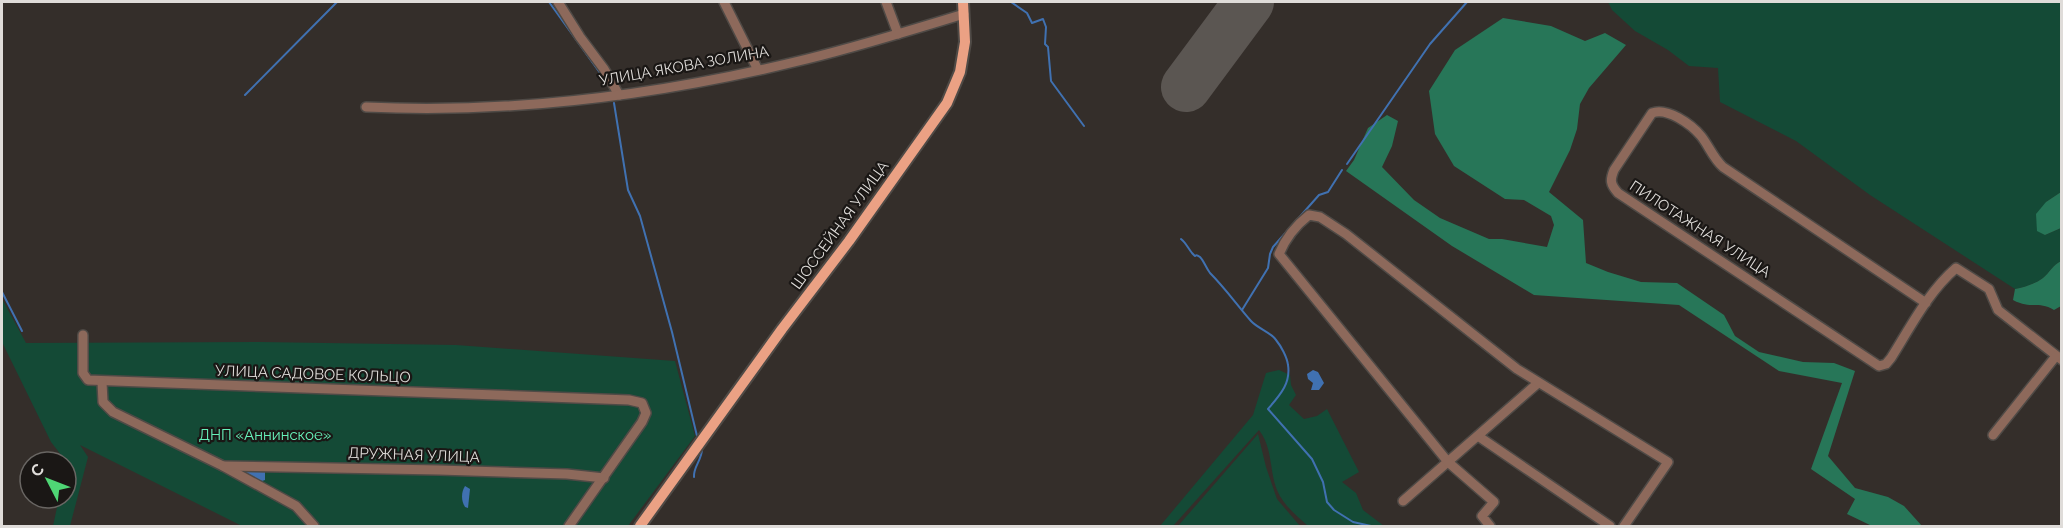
<svg xmlns="http://www.w3.org/2000/svg" width="2063" height="528" viewBox="0 0 2063 528" font-family="Raleway,sans-serif">
  <style>
    .green { fill: #144a36 }
    .forest { fill: #277658 }
    .water { fill: #4071b1 }
    .lines { fill: none; stroke-linecap: round; stroke-linejoin: round }
    .stream { stroke: #4071b1; stroke-width: 2 }
    .runway { stroke: #5b5652; stroke-width: 50 }
    .minor-casing { stroke: #4f4a46; stroke-width: 12 }
    .major-casing { stroke: #4f4a46; stroke-width: 14 }
    .minor { stroke: #8d695b; stroke-width: 9 }
    .major { stroke: #eba184; stroke-width: 10 }
    .labels { text-anchor: middle; dominant-baseline: central; stroke-width: 4.5; stroke-linejoin: round; paint-order: stroke }
    .street-label { font-size: 15px; fill: #dfdcd9; stroke: #1a1715 }
    .park-label { font-size: 15px; fill: #67f1ba; stroke: #1a1715 }
  </style>
  <rect width="100%" height="100%" fill="#342e2a"/>
  <g class="green">
    <path d="M1608 2H2061V192L2046 202 2045 235 2061 228V261C2053 265 2050 272 2043 278 2035 284 2025 287 2015 289L1870 195 1796 141 1720 102 1718 68 1689 66 1668 50 1635 31 1612 10Z"/>
    <polygon points="2,299 26,343 260,342 456,345 675,361 695,436 628,526 242,526 80,445 88,457 70,526 53,526 59,498 66,498 65,460 51,442 2,342"/>
    <path d="M1279 370 1290 375 1291 385 1296 395 1289 405 1304 419 1317 416 1327 409 1359 472 1342 482 1356 493 1363 510 1384 526H1308C1297 516 1283 505 1277 490 1269 470 1273 448 1259 430L1173 526H1160L1253 415 1266 373Z"/>
    <polygon points="1258,434 1266,467 1277,499 1300,526 1178,526"/>
  </g>
  <g class="forest">
    <polygon points="1503,18 1551,26 1585,41 1605,33 1626,45 1589,88 1580,104 1577,129 1570,150 1549,192 1583,220 1586,263 1608,272 1641,282 1677,283 1724,315 1735,336 1759,352 1803,362 1834,363 1855,371 1828,456 1855,488 1888,497 1904,506 1922,526 1872,526 1847,514 1855,499 1811,469 1842,383 1779,371 1679,305 1534,295 1452,246 1346,171 1354,160 1368,128 1387,115 1398,121 1392,146 1382,167 1414,200 1440,218 1489,239 1502,239 1547,247 1554,225 1551,216 1524,200 1505,199 1454,166 1435,134 1429,91 1455,50"/>
    <polygon points="2061,192 2061,228 2045,235 2037,231 2036,214 2046,202"/>
    <path d="M2061 261V306L2054 310C2037 300 2032 310 2013 300L2015 289C2025 287 2035 284 2043 278 2050 272 2053 265 2061 261Z"/>
  </g>
  <g class="water">
    <polygon points="1313,370 1318,372 1324,383 1319,390 1311,390 1313,383 1308,379 1307,374"/>
    <polygon points="243,470 263,471 265,472 265,480 262,481 246,475"/>
    <path d="M465 486 470 489 468 508 465 507C461 501 461 492 465 486Z"/>
  </g>
  <g class="lines">
    <g class="stream">
      <polyline points="549,2 608,84"/>
      <polyline points="1011,2 1027,13 1032,23 1043,19 1046,27 1045,44 1048,47 1051,81 1084,126"/>
      <polyline points="245,95 337,2"/>
      <polyline points="614,103 628,190 640,216 672,332 697,436"/>
      <polyline points="1347,164 1430,44 1467,2"/>
      <path d="M1181 239C1186 243 1188 248 1192 253 1198 260 1193 252 1200 257 1204 261 1206 268 1210 273 1225 288 1237 305 1251 321 1257 328 1272 333 1276 340 1281 346 1287 357 1288 365 1291 384 1279 396 1268 409L1312 459 1323 482 1327 502 1334 510 1353 522 1371 526"/>
      <polyline points="2,292 22,331"/>
      <polyline points="1242,310 1268,268 1270,254 1273,247 1319,195 1328,192 1342,170"/>
      <path d="M694 477C693 467 702 460 702 449"/>
    </g>
    <polyline class="runway" points="1186,87 1249,2"/>
    <defs>
      <g id="minor">
        <polyline points="558,2 580,37 604,69 619,95"/>
        <polyline points="724,2 758,70"/>
        <polyline points="886,2 898,34"/>
        <path d="M366 107C512 114 665 94 807 59 860 46 912 30 964 14"/>
        <path d="M1926 303 1723 167C1713 158 1709 146 1701 136 1691 124 1667 107 1652 113L1614 170C1610 180 1610 184 1618 193L1879 366 1886 364 1891 358C1910 328 1928 292 1956 268L1989 289 1998 310 2062 360"/>
        <polyline points="83,335 83,373 88,380 629,400 642,403 646,413 642,422 569,526"/>
        <polyline points="102,382 103,402 113,412 223,466 296,506 314,526"/>
        <polyline points="1993,435 2056,356"/>
        <polyline points="1478,436 1610,526"/>
        <polyline points="223,466 439,470 567,474 604,478"/>
        <polyline points="1403,501 1538,383"/>
        <path d="M1490 526 1482 516 1494 502 1448 462 1279 254C1286 237 1295 226 1309 215L1320 217 1346 234 1517 369 1668 462 1624 526"/>
      </g>
      <polyline id="major" points="640,526 782,329 849,241 947,103 960,72 965,42 963,2"/>
    </defs>
    <use href="#minor" class="minor-casing"/>
    <use href="#major" class="major-casing"/>
    <use href="#minor" class="minor"/>
    <use href="#major" class="major"/>
  </g>
  <g class="labels">
    <g class="street-label">
      <text transform="translate(684 66) rotate(-10)">УЛИЦА ЯКОВА ЗОЛИНА</text>
      <text transform="translate(840 225) rotate(-54)">ШОССЕЙНАЯ УЛИЦА</text>
      <text transform="translate(1700 229) rotate(33)">ПИЛОТАЖНАЯ УЛИЦА</text>
      <text transform="translate(313 374) rotate(2)">УЛИЦА САДОВОЕ КОЛЬЦО</text>
      <text transform="translate(414 455) rotate(2)">ДРУЖНАЯ УЛИЦА</text>
    </g>
    <g class="park-label">
      <text x="265" y="435">ДНП «Аннинское»</text>
    </g>
  </g>
  <rect width="2063" height="528" fill="none" stroke="#dfdcd9" stroke-width="6"/>
  <g transform="translate(48 480) rotate(312)"><circle r="28" fill="#1a1715" stroke="#696663" stroke-width="1.5"/>
  <path d="M0-4.5L10 22L0 15L-10 22Z" fill="#4fd675"/>
  <text y="-9" font-size="16" font-weight="bold" text-anchor="middle" fill="#dfdcd9">С</text>
  </g>
</svg>
